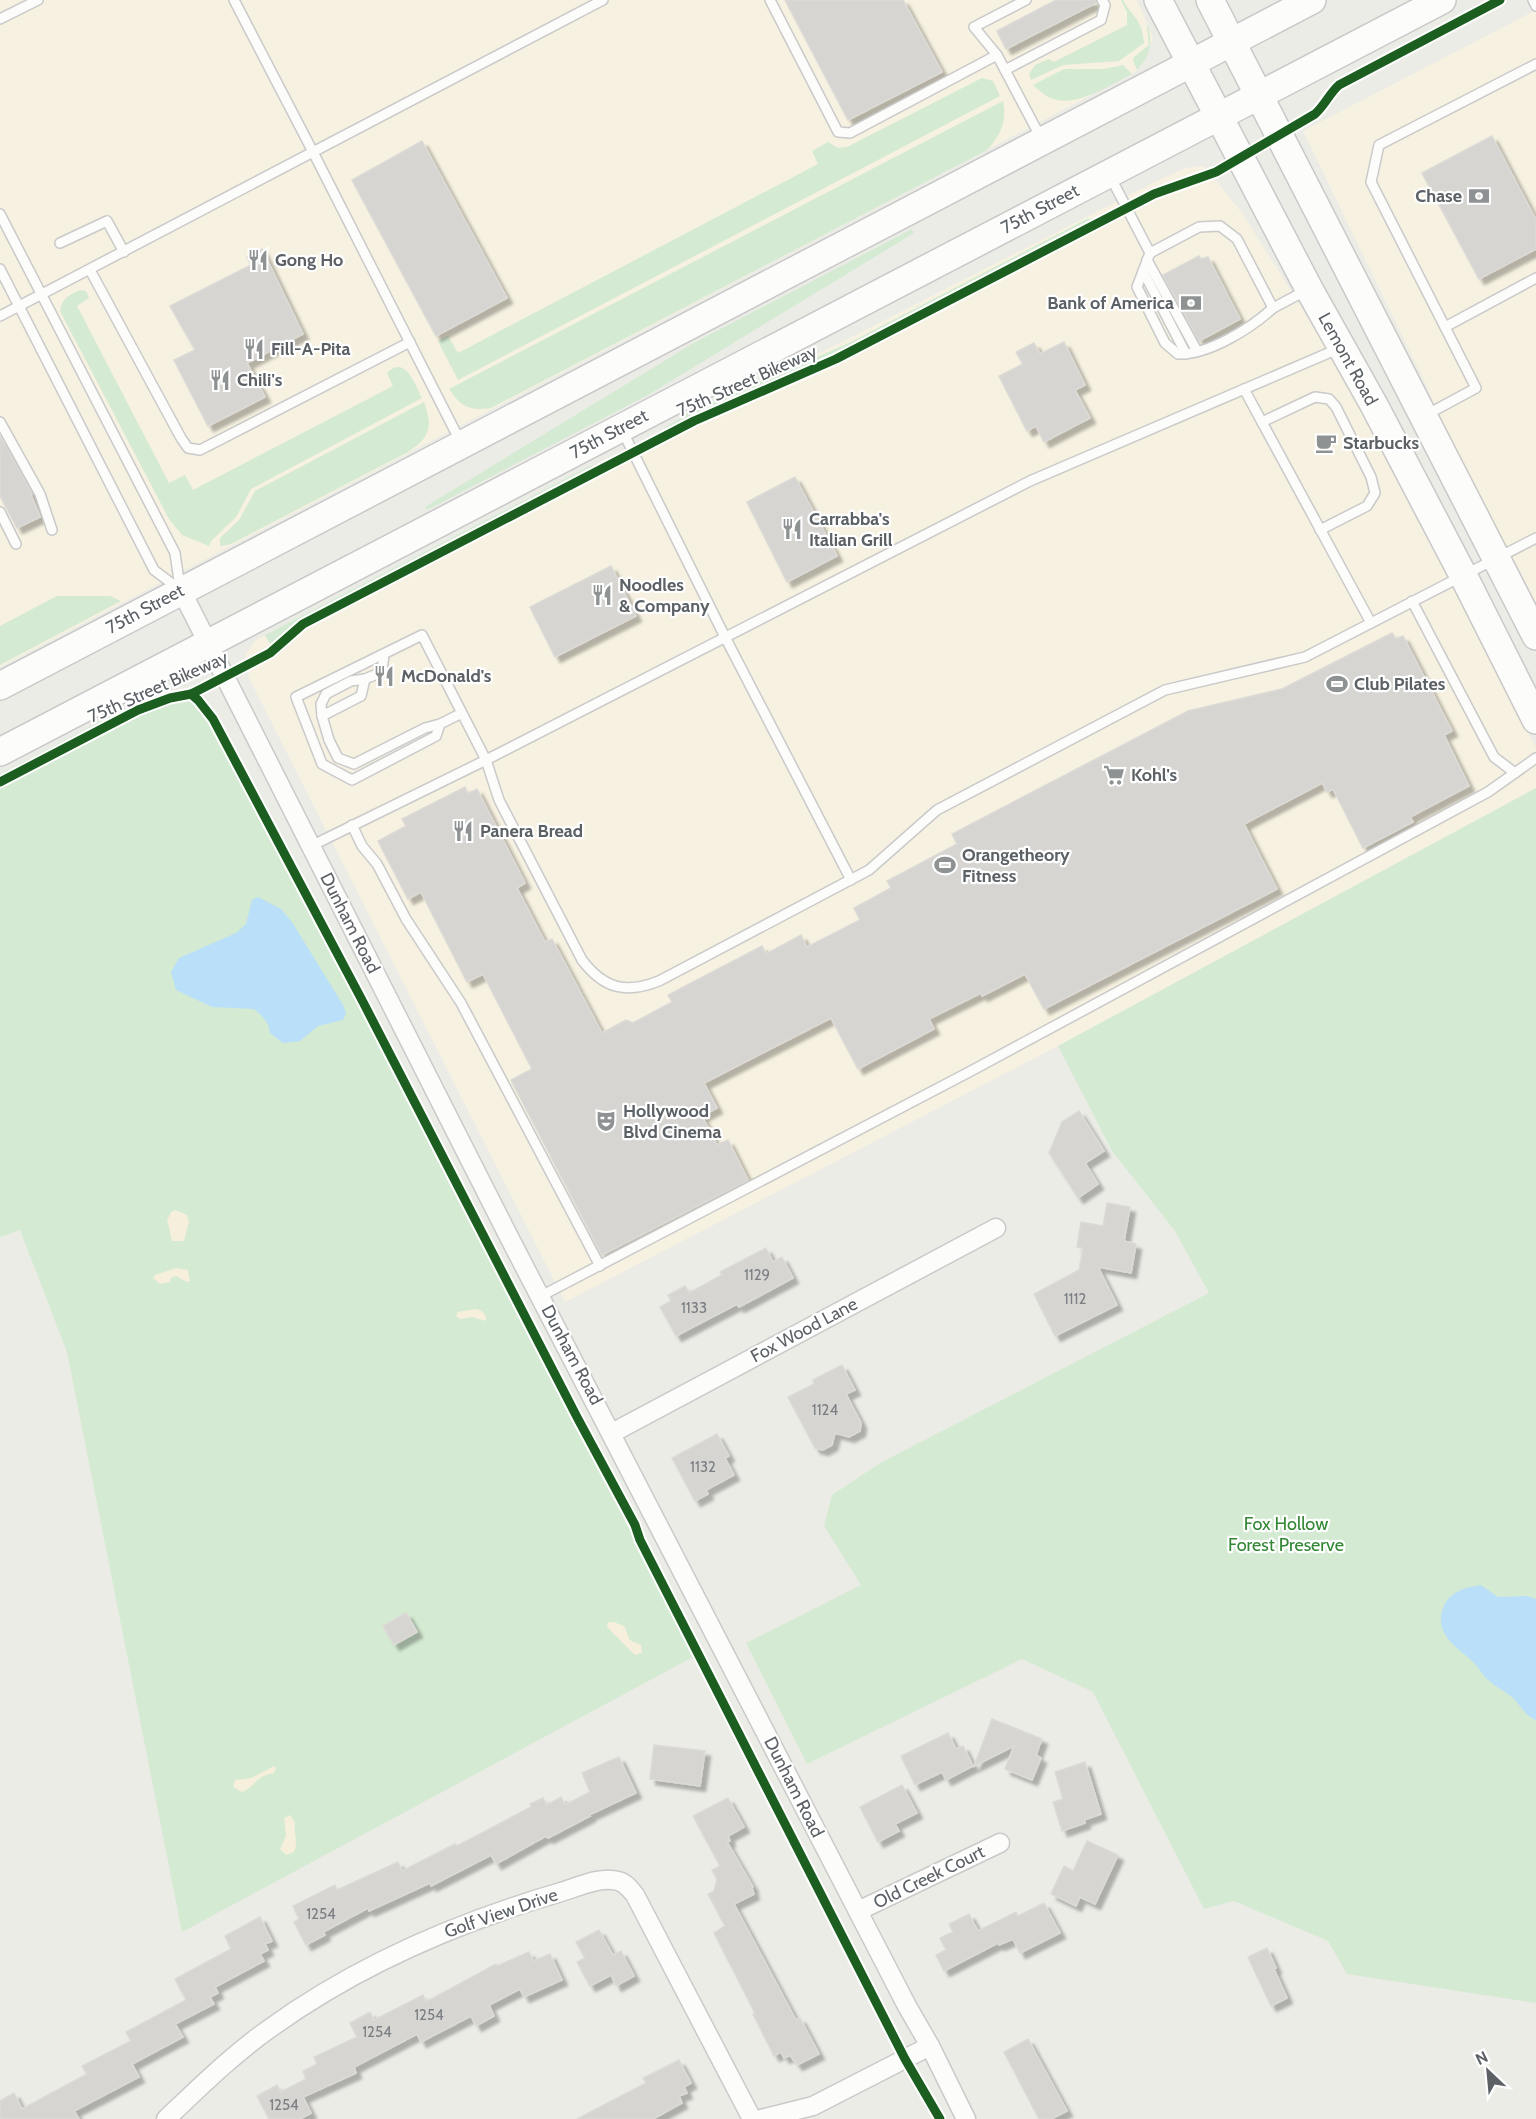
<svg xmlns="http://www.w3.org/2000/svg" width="1536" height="2119" viewBox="0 0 1536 2119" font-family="Cabin,sans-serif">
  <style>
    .commercial { fill: #f6f1e0 }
    .green { fill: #d4ead2 }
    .sand { fill: #f5efdc }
    .water { fill: #badff8 }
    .building { fill: #d6d5d2; stroke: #dcdad6; stroke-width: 1.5; filter: url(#shadow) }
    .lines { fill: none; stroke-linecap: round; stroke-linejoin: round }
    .service-casing { stroke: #c9cac9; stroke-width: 12 }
    .minor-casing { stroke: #c9cac9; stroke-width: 21 }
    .secondary-casing { stroke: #c8c9c8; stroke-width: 30 }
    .service { stroke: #fcfcfb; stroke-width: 9 }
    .minor { stroke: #fcfcfb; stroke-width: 18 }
    .secondary { stroke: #fcfcfb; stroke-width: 27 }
    .cycleway-casing { stroke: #fff; stroke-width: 13 }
    .cycleway { stroke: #1b5e20; stroke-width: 9 }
    .labels { text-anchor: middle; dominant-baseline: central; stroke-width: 4.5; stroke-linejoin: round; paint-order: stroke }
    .number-label { font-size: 15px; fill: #7b7e82 }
    .poi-label { font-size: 18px; font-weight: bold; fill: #5c6166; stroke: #fff; text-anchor: start }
    .street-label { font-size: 18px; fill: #5c6166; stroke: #fff }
    .park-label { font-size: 18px; fill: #328734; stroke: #fff }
  </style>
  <defs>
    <filter id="shadow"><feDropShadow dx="5.5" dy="5.5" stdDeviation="1.5" flood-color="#0004"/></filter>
  </defs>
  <rect width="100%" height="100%" fill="#ecece7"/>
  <g class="commercial">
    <polygon points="0,0 1137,0 1153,38 1145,60 1137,71 0,667"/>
    <polygon points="1536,10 1536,610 1453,452 1427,387 1303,131"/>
    <polygon points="1204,166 1242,213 1344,375 1536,748 1536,788 1058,1046 565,1302 249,678 245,655 256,640 712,408 1161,179 1185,168"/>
  </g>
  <g class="green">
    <path d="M1121 0H1123C1133 19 1142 18 1144 43L1119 61 1063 65 1031 80 1029 74 1035 65 1049 59 1054 62 1127 25V12Z"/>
    <path d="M1148 25C1153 44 1150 56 1137 70L1133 61 1134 57 1149 45 1147 26Z"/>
    <path d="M1123 65 1132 74C1112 84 1080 105 1057 100 1047 98 1040 91 1033 85L1064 69H1104Z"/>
    <polygon points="982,78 993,81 1000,96 458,380 438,341 448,336 458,353 818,164 812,151 828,142 838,148 847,147"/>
    <path d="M1003 101C1007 121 1001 135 987 150L491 408C470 411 461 407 449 389Z"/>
    <polygon points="1098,218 843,351 712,408 659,434 666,427 686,415 851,342 1087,219"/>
    <polygon points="912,229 914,233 648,395 427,510 425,507 692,344"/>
    <path d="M80 290 86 291 89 298 77 306 169 483 185 475 193 490 393 386 387 373C405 354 415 384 422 398L251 489 236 517 211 541 209 546 182 535 169 519 60 311C62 298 69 295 80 290Z"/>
    <path d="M424 402C433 428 430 437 408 452L231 544 220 546V538L239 520 255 491Z"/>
    <polygon points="601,464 298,623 275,645 270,644 265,635 590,466"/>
    <polygon points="57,596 110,596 121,601 0,665 0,626"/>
    <polygon points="164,688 162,696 142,703 0,777 0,774"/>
    <polygon points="185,699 206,712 695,1656 182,1932 67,1352 20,1230 0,1237 0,789 158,706"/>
    <polygon points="1536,788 1536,2003 1347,1974 1328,1941 1234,1901 1204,1909 1093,1692 1022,1659 807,1764 746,1643 861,1585 824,1526 832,1495 882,1462 1209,1293 1175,1231 1112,1151 1058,1046"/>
  </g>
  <g class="sand">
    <path d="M176 1210 187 1215 189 1222 184 1241H172C170 1235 170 1228 167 1221L171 1212Z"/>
    <polygon points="176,1268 188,1270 190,1281 187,1282 176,1276 171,1278 170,1282 160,1284 153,1278 155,1275"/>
    <path d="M475 1309C481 1309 487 1314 486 1321L472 1317 460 1319 456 1316 458 1312Z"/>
    <path d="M608 1622H614L624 1626C632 1641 624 1638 641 1645L642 1653 635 1655 607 1627Z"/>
    <path d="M274 1766 276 1769 274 1773C253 1777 258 1785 242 1792L233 1787 235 1780 251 1778Z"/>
    <path d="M290 1815 295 1822C293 1833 299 1842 294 1852L286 1855 280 1849 286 1836 284 1818Z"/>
  </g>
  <g class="water">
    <polygon points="258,897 281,909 292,922 343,1005 346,1013 343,1020 318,1026 300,1041 283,1043 270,1033 268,1024 261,1015 254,1009 212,1007 176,990 171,972 179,958 236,933 246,924 252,900"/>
    <path d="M1481 1585 1498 1597 1527 1596 1536 1599V1720C1525 1716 1521 1706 1513 1698 1505 1691 1494 1686 1487 1679 1481 1673 1478 1666 1472 1661 1455 1646 1434 1633 1443 1608 1450 1591 1464 1588 1481 1585Z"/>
  </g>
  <g class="building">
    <polygon points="785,0 903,0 942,72 848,120"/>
    <polygon points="1056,0 1095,0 1096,3 1006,49 997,31"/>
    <polygon points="1492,136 1536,220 1536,249 1479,279 1422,173"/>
    <polygon points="422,141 507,298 436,336 352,180"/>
    <polygon points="262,249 303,334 247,363 265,397 208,426 174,360 195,350 170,306 251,265 247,257"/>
    <polygon points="1199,256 1201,259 1208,257 1240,319 1199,341 1163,275"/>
    <polygon points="1064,342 1085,385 1075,390 1090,418 1044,442 1036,426 1027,431 999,376 1023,364 1016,352 1034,343 1040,354"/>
    <polygon points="0,436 32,494 31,495 40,517 17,528 0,496"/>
    <polygon points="795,477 837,556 787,582 747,502"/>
    <polygon points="611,566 636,616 555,657 530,607"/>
    <polygon points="1392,633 1396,639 1403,636 1452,731 1444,735 1469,786 1410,817 1413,822 1363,848 1333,789 1327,792 1322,783 1244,824 1277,889 1044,1009 1025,974 982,996 981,993 929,1019 934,1029 858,1069 831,1018 704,1083 717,1108 702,1116 717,1145 728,1140 748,1180 602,1255 511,1080 532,1069 483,974 467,982 421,892 408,899 378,841 406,826 402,819 465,787 468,794 477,789 525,883 517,888 545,942 552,939 602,1033 626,1020 633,1023 672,1002 668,995 762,946 766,954 801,935 807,947 860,920 854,908 891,888 887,881 957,844 952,834 1188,711 1282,689"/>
    <polygon points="1079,1111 1104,1151 1085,1163 1098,1184 1078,1198 1049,1153 1062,1122"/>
    <polygon points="1107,1203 1130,1207 1124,1241 1136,1244 1131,1273 1098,1267 1117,1305 1055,1336 1034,1294 1079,1270 1083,1248 1077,1247 1081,1222 1103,1226"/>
    <polygon points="766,1248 773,1262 782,1257 793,1278 739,1307 737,1304 676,1336 660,1307 671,1301 668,1295 685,1286 689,1293 722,1275 720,1272"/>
    <polygon points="842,1365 855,1390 846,1394 861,1423 860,1431 849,1437 835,1433 832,1445 823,1450 815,1448 788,1397 814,1384 813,1380"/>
    <polygon points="717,1434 729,1456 725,1458 734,1475 706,1490 708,1494 695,1501 672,1458"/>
    <polygon points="406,1613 417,1632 394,1645 383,1626"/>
    <polygon points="992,1719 1042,1739 1036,1755 1041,1758 1032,1780 1005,1769 1014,1746 974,1766"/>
    <polygon points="948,1733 956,1749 963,1746 973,1766 946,1780 942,1772 915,1785 901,1756"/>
    <polygon points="654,1745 705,1751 700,1786 650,1779"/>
    <polygon points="619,1757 636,1793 589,1815 590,1816 548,1838 546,1836 496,1864 491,1855 431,1886 430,1883 369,1911 368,1908 323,1932 325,1935 306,1945 294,1922 299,1919 293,1906 335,1885 337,1890 398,1862 402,1871 455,1844 457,1846 531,1807 530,1804 543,1798 547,1805 561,1797 565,1805 590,1792 582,1773"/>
    <polygon points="1085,1762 1101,1814 1084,1820 1085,1823 1062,1831 1053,1802 1063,1799 1055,1772"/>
    <polygon points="902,1785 917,1813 895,1824 899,1831 878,1842 860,1807"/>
    <polygon points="728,1798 744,1827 728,1836 730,1841 727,1842 753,1887 752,1888 754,1894 734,1904 796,2020 800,2018 819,2054 797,2065 790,2055 784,2058 781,2052 774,2056 753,2014 755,2013 714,1933 725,1926 708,1894 714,1891 717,1879 712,1870 720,1866 693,1816"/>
    <polygon points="1087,1841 1118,1855 1095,1904 1080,1897 1076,1906 1051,1894 1064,1866 1073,1871"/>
    <polygon points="1044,1903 1060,1933 1020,1953 1013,1939 999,1945 998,1943 944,1971 936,1955 946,1950 940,1938 953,1932 949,1924 969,1914 978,1931 1016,1912 1018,1916"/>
    <polygon points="260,1917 272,1941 265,1944 268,1950 260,1954 264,1961 215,1987 218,1993 210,1997 214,2004 175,2024 183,2037 132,2064 139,2077 74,2111 79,2119 0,2119 0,2101 14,2093 22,2109 87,2074 82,2066 131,2041 126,2032 186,2000 175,1979 231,1949 225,1936"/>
    <polygon points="599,1930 613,1955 621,1951 634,1976 616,1986 611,1975 590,1986 577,1962 585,1958 576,1942"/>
    <polygon points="1267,1948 1276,1968 1274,1969 1287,1998 1271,2006 1248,1957"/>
    <polygon points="529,1952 533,1961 550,1954 562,1980 524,1997 520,1989 489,2005 494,2016 476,2026 471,2016 421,2042 417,2034 354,2067 356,2073 303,2097 311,2113 300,2119 269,2119 257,2096 277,2085 281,2092 306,2079 303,2071 317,2064 314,2057 357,2037 350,2023 370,2012 374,2020 423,1995 426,2002 496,1964 497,1966"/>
    <polygon points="1028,2039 1067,2111 1051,2119 1039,2119 1004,2052"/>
    <polygon points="679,2060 691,2083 684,2087 687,2093 679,2096 682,2103 653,2119 577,2119 646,2083 643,2078"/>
  </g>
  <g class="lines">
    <defs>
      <g id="service">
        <polyline points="234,0 313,152 460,441"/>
        <polyline points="770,0 838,132 850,133 997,55 974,27 1026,0"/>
        <polyline points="1533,0 1536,6"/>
        <polyline points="0,19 38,0"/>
        <polyline points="997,55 1042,140"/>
        <polyline points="1005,70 1101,20 1105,5 1102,0"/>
        <polyline points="1110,176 1150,253 1199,227 1220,226 1237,239 1273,308 1307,290"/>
        <polyline points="0,214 175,553 180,588"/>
        <polyline points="60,243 107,221 124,252"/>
        <path d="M1150 253 1137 287 1165 343 1178 354C1209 355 1251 328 1273 308"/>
        <polyline points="1147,260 1197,351"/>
        <polyline points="0,269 154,570 179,589"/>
        <polyline points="90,270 181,438 188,448 200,450 410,342"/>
        <polyline points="1143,271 1186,354"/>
        <polyline points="0,316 603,0"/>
        <polyline points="1445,327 1536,278"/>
        <polyline points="1244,389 1371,623"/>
        <polyline points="1426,415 1476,388 1371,182 1379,145 1536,64"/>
        <polyline points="0,422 40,494 52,530"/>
        <polyline points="1262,422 1315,397 1329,399 1336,407 1371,477 1375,493 1367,506 1320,530"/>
        <polyline points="622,430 725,637 851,880"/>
        <polyline points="0,512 16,544"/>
        <polyline points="1412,601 1494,757 1515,773"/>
        <polyline points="384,654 382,672 365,679 351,681 326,694 321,704 322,716 329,740 338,758 354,764 425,728 440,724"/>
        <path d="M462 713 440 724 436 736 352 780 322 764 296 697 422 635 486 760 499 800 582 960C604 989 626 994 659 981L869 870 937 810 1165 690 1305 657 1536 538"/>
        <polyline points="322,716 361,696 365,679"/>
        <polyline points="352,825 362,846 377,864 406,919 461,1003 600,1266"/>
        <polyline points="311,846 486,760 1030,481 1340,348"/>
        <polyline points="541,1296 971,1071 1488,792 1536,758"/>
      </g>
      <g id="minor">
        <polyline points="181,590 508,1235 907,2006 930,2046 966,2119"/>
        <polyline points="612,1433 996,1228"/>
        <polyline points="858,1911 1000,1843"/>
        <path d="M166 2119C199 2088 231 2056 269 2029 356 1966 458 1922 561 1892 578 1887 600 1876 618 1881 626 1883 630 1889 635 1895L752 2119"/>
        <polyline points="761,2119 813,2106 930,2046"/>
      </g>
      <g id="secondary">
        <polyline points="1158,0 1309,289 1374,405 1463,575 1536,720"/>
        <polyline points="1210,0 1536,636"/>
        <polyline points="0,686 1312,0"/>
        <polyline points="0,752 1442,0"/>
      </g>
    </defs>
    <use href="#service" class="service-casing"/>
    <use href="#minor" class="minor-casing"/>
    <use href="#secondary" class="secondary-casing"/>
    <use href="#service" class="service"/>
    <use href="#minor" class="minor"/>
    <use href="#secondary" class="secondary"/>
    <defs>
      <g id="cycleway">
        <polyline points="191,694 198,700 213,719 363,1002 578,1419 635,1525 640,1540 905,2059 940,2119"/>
        <path d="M0 782 138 710 170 698 191 694 203 688 270 653 303 624 694 421 836 359 1154 194 1216 172 1315 114C1325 105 1329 94 1339 85L1500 0"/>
      </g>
    </defs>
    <use href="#cycleway" class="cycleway-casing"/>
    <use href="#cycleway" class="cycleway"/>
  </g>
  <defs>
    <symbol id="bank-bare" viewBox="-9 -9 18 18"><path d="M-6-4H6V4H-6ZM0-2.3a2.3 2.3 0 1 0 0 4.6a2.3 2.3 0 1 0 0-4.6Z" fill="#8e9293" stroke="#fff" stroke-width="2.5" paint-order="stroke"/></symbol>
    <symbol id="restaurant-bare" viewBox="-9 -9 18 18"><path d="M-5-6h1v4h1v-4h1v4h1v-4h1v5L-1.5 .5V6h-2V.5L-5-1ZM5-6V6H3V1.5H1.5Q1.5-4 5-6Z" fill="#8e9293" stroke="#fff" stroke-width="2.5" paint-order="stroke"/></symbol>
    <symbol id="cafe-bare" viewBox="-9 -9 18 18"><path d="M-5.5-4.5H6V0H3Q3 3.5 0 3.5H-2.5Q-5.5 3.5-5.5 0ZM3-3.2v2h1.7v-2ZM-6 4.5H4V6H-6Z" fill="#8e9293" stroke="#fff" stroke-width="2.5" paint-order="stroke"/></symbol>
    <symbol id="stadium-bare" viewBox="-9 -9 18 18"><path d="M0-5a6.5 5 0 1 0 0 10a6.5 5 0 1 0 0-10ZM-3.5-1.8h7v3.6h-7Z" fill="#8e9293" stroke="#fff" stroke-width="2.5" paint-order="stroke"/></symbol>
    <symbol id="supermarket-bare" viewBox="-9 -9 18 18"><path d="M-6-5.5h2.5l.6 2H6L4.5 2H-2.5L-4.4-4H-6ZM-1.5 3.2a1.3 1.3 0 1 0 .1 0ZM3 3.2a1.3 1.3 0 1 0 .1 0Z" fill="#8e9293" stroke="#fff" stroke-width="2.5" paint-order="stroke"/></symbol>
    <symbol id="theatre-bare" viewBox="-9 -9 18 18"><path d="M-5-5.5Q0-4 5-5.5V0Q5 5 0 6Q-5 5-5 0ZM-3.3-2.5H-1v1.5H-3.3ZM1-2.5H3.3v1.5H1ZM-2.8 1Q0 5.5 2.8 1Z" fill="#8e9293" stroke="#fff" stroke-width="2.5" paint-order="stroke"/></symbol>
  </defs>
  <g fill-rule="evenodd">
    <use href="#bank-bare" x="1464" y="181" width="30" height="30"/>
    <use href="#restaurant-bare" x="243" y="245" width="30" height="30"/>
    <use href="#bank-bare" x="1176" y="288" width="30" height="30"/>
    <use href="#restaurant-bare" x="239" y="334" width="30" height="30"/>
    <use href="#restaurant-bare" x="205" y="365" width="30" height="30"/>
    <use href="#cafe-bare" x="1311" y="428" width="30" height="30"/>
    <use href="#restaurant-bare" x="777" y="514" width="30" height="30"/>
    <use href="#restaurant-bare" x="587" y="580" width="30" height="30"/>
    <use href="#restaurant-bare" x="369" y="661" width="30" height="30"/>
    <use href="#stadium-bare" x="1322" y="669" width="30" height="30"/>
    <use href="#supermarket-bare" x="1099" y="760" width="30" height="30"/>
    <use href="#restaurant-bare" x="448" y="816" width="30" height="30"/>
    <use href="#stadium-bare" x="930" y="850" width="30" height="30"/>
    <use href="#theatre-bare" x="591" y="1106" width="30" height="30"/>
  </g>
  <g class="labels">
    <g class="number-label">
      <text x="757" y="1275">1129</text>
      <text x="1075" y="1299">1112</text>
      <text x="694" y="1308">1133</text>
      <text x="825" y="1410">1124</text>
      <text x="703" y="1467">1132</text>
      <text x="321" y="1914">1254</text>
      <text x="429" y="2015">1254</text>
      <text x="377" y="2032">1254</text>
      <text x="284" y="2105">1254</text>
    </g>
    <g class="poi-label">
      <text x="1462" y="196" text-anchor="end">Chase</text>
      <text x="275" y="260">Gong Ho</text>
      <text x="1174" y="303" text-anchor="end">Bank of America</text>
      <text x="271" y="349">Fill-A-Pita</text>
      <text x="237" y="380">Chili's</text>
      <text x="1343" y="443">Starbucks</text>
      <text x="809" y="519">Carrabba's<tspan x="809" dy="21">Italian Grill</tspan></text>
      <text x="619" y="585">Noodles<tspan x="619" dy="21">&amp; Company</tspan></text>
      <text x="401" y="676">McDonald's</text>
      <text x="1354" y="684">Club Pilates</text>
      <text x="1131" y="775">Kohl's</text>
      <text x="480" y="831">Panera Bread</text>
      <text x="962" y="855">Orangetheory<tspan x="962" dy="21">Fitness</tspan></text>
      <text x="623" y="1111">Hollywood<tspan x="623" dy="21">Blvd Cinema</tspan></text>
    </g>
    <g class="street-label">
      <text transform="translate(1040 209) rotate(-28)">75th Street</text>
      <text transform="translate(1348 359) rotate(61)">Lemont Road</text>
      <text transform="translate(747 381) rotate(-24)">75th Street Bikeway</text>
      <text transform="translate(609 434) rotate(-28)">75th Street</text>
      <text transform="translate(145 609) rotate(-28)">75th Street</text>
      <text transform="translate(158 687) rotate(-24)">75th Street Bikeway</text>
      <text transform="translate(350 923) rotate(63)">Dunham Road</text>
      <text transform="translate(804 1330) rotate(-28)">Fox Wood Lane</text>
      <text transform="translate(572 1355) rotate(62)">Dunham Road</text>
      <text transform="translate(794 1787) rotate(63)">Dunham Road</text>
      <text transform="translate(929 1877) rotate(-26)">Old Creek Court</text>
      <text transform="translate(501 1913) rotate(-19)">Golf View Drive</text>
    </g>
    <g class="park-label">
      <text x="1286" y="1524">Fox Hollow<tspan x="1286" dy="21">Forest Preserve</tspan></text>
    </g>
  </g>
  <g transform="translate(1488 2071) rotate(334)" stroke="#ffffff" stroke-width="4.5" paint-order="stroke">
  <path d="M0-4.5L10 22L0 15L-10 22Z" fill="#5c6166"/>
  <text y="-9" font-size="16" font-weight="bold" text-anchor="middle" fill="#5c6166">N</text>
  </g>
</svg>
